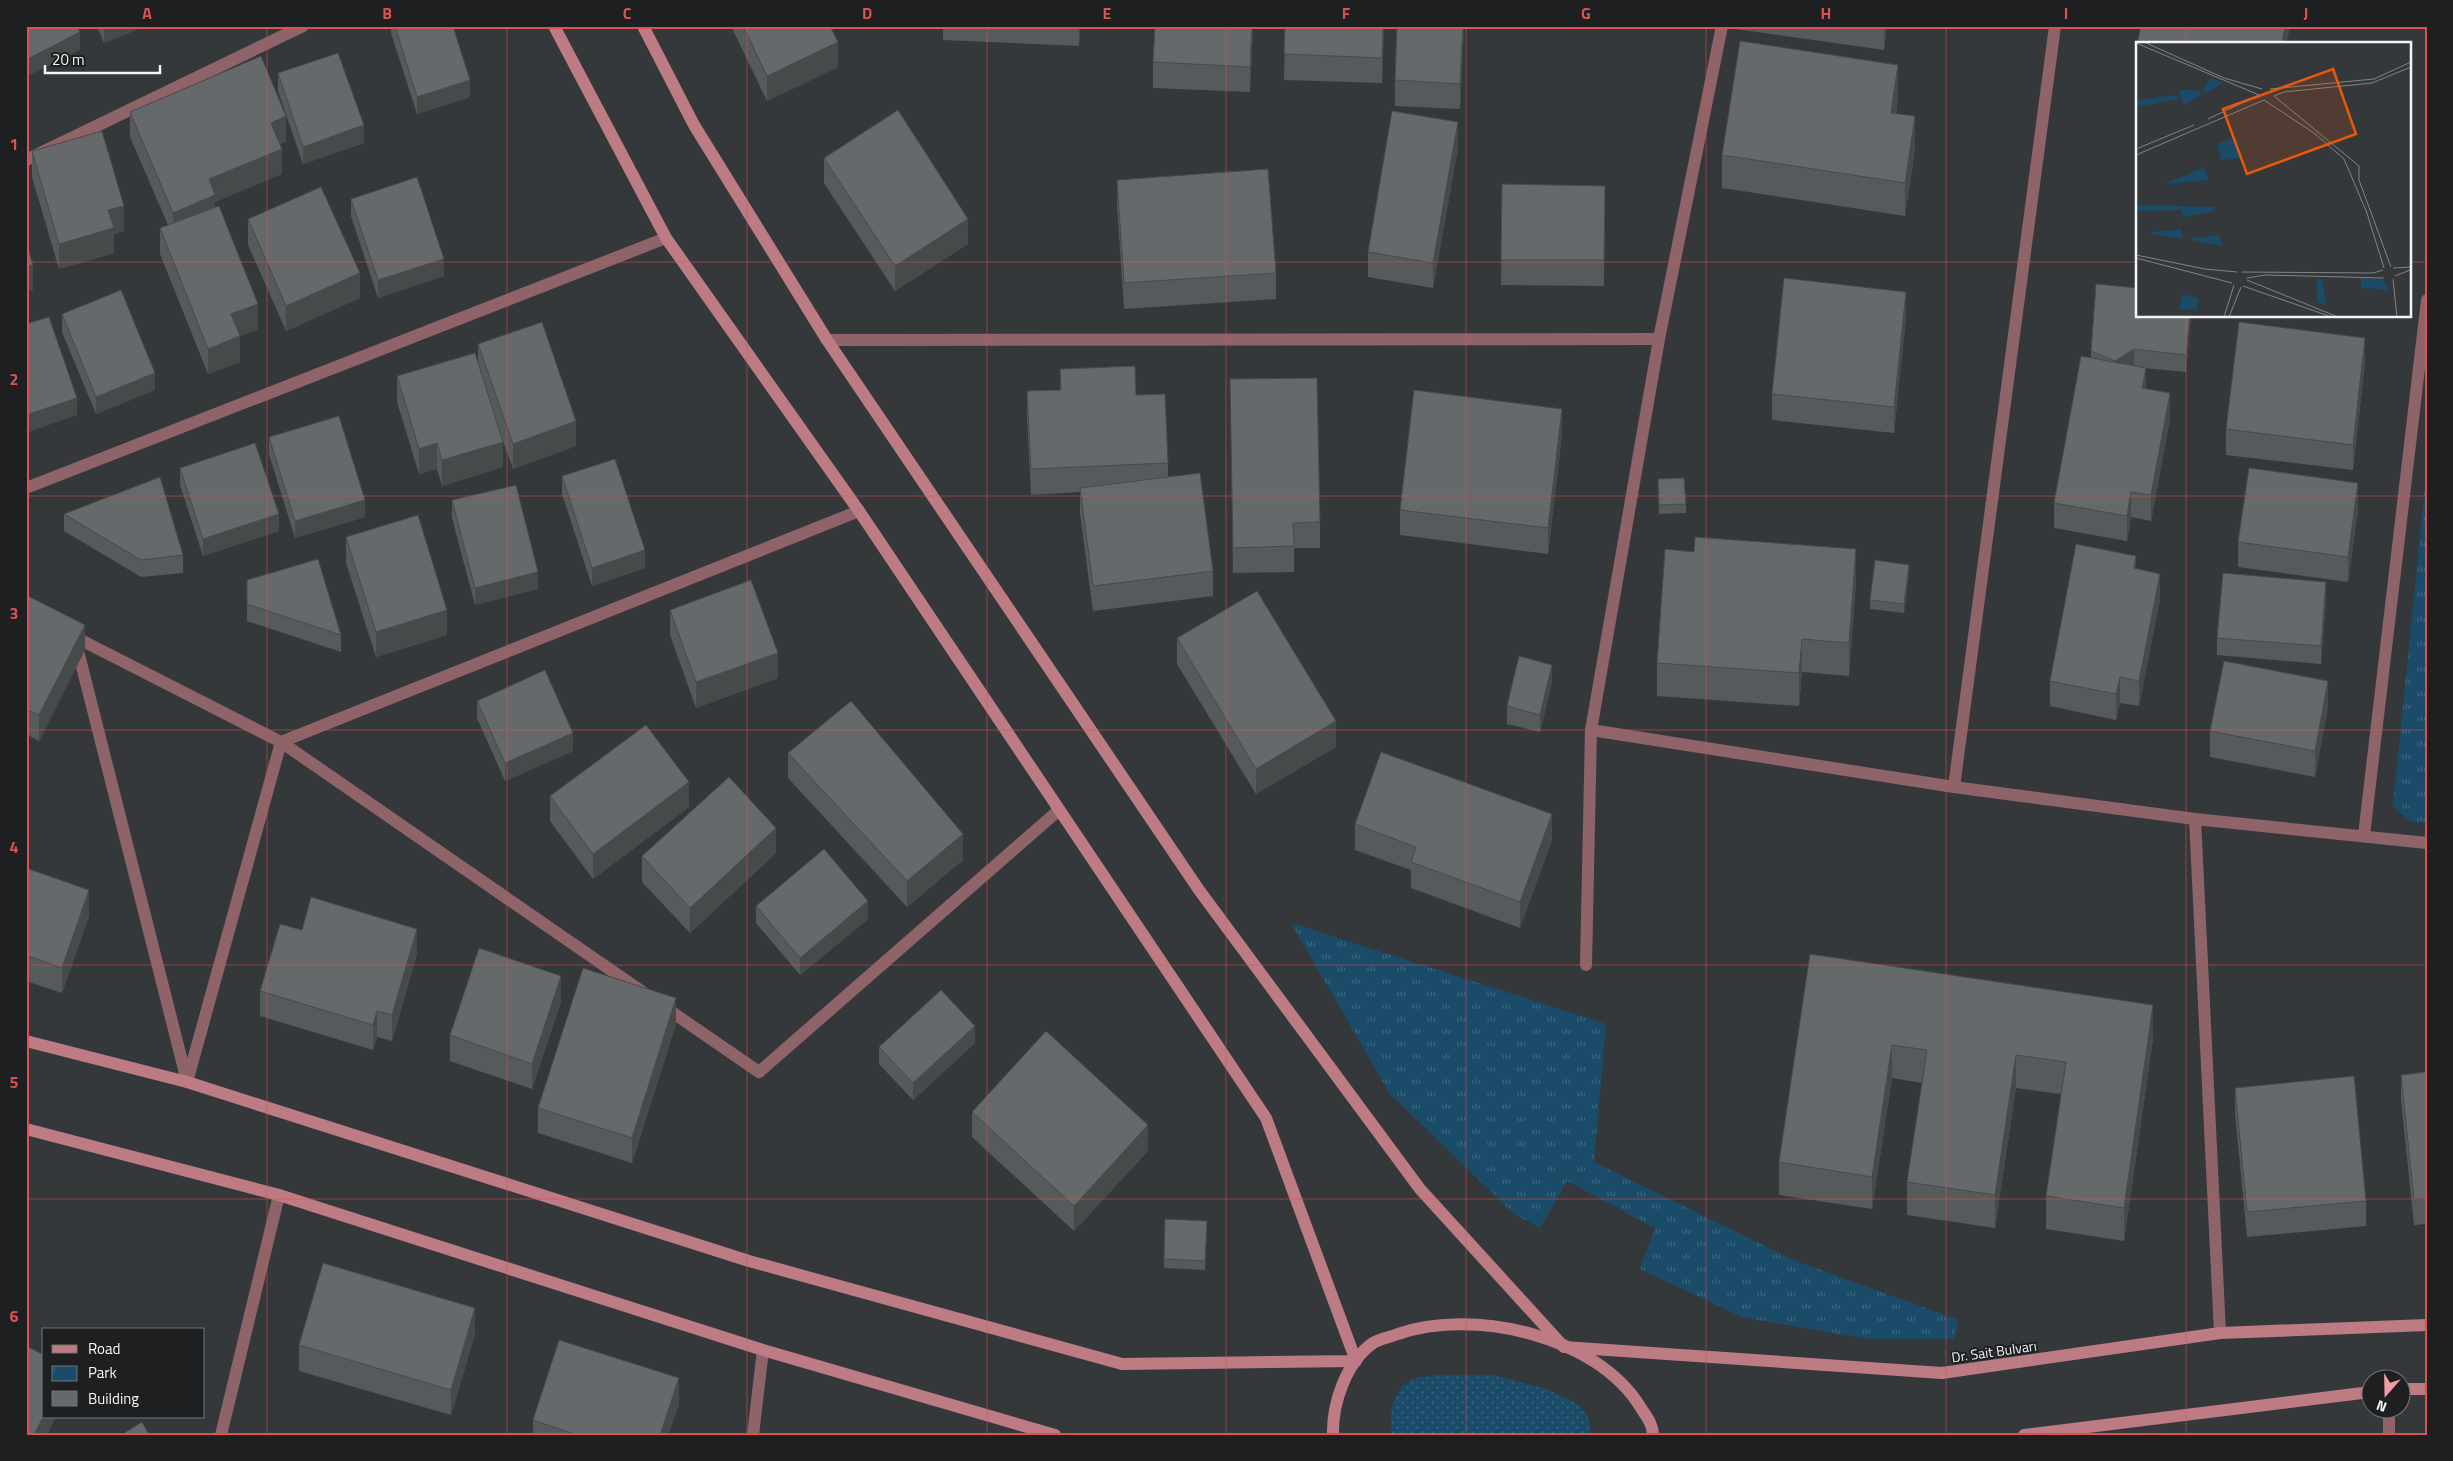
<svg xmlns="http://www.w3.org/2000/svg" width="2453" height="1461" viewBox="0 0 2453 1461" font-family="'Titillium Web',sans-serif">
  <style>
    .grass { fill: url(#grass-dots) }
    .park { fill: url(#park-tufts) }
    .lines { fill: none; stroke-linecap: round; stroke-linejoin: round }
    .street { stroke: #8e6468; stroke-width: 12 }
    .secondary { stroke: #bd7c83; stroke-width: 12 }
    .wall { fill: #575a5c }
    .shaded-wall { fill: #474a4b }
    .building { fill: #65696b; stroke: #474a4b }
    .grid { fill: none; stroke: #dc5151; stroke-width: 1; stroke-opacity: 0.55 }
    .labels { text-anchor: middle; dominant-baseline: central; stroke-width: 4; stroke-linejoin: round; paint-order: stroke }
    .street-label { font-size: 14px; fill: #f3f5f6; stroke: #1d1f20 }
    .inset-road { fill: none; stroke: #818485; stroke-width: 1 }
    .view { fill: #e8590c; fill-opacity: 0.15; stroke: #e8590c; stroke-width: 2.5 }
    .inset-edge { fill: none; stroke: #f3f5f6; stroke-width: 2.5 }
    .neatline { fill: none; stroke: #dc5151; stroke-width: 2 }
    .grid-label { font-size: 16px; text-anchor: middle; font-weight: bold; fill: #dc5151 }
  </style>
  <defs>
    <pattern id="grass-dots" width="8" height="8" patternUnits="userSpaceOnUse" patternTransform="scale(1.25)"><rect width="8" height="8" fill="#1a4c69"/><path d="M2 2h.1M6 6h.1" fill="none" stroke="#3c667f" stroke-width="1.8" stroke-linecap="round"/></pattern>
    <pattern id="park-tufts" width="24" height="20" patternUnits="userSpaceOnUse" patternTransform="scale(1.25)"><rect width="24" height="20" fill="#1a4c69"/><path d="M3 7l-1-3M5 7V3M7 7l1-3M15 17l-1-3M17 17v-4M19 17l1-3" fill="none" stroke="#3c667f"/></pattern>
  </defs>
  <rect width="100%" height="100%" fill="#35383a"/>
  <path class="grass" d="M1436 1375H1493L1546 1389 1578 1404 1589 1419 1591 1435H1392C1389 1416 1391 1393 1409 1381 1415 1377 1428 1377 1436 1375Z"/>
  <g class="park">
    <polygon points="2427,467 2427,823 2411,822 2393,806"/>
    <polygon points="1291,923 1606,1024 1594,1162 1791,1259 1958,1320 1954,1339 1867,1339 1742,1317 1640,1269 1655,1228 1567,1181 1540,1228 1514,1214 1390,1094"/>
  </g>
  <g class="lines">
    <g class="street">
      <polyline points="26,160 303,26"/>
      <polyline points="827,340 1659,339"/>
      <polyline points="26,488 666,238"/>
      <polyline points="71,635 281,742 644,993"/>
      <polyline points="76,643 187,1081"/>
      <polyline points="1591,730 1954,787 2195,819 2427,843"/>
      <polyline points="1954,787 2055,26"/>
      <polyline points="2195,819 2220,1333"/>
      <polyline points="2364,835 2427,300"/>
      <polyline points="1586,965 1591,730 1659,339 1722,26"/>
      <polyline points="663,1006 759,1072 1059,810"/>
      <polyline points="187,1082 281,742 859,511"/>
      <polyline points="2389,1408 2389,1435"/>
      <polyline points="221,1435 279,1195"/>
      <polyline points="753,1435 763,1350"/>
    </g>
    <g class="secondary">
      <polyline points="643,26 694,125 827,340 1199,890 1420,1189 1564,1347 1942,1373 2220,1333 2427,1325"/>
      <polyline points="26,1041 187,1082 749,1261 1122,1364 1356,1361 1266,1118 859,511 666,238 554,26"/>
      <polyline points="26,1129 279,1195 763,1350 1055,1435"/>
      <polyline points="2400,1389 2427,1389"/>
      <path d="M1333 1435C1332 1404 1346 1362 1373 1343 1379 1339 1390 1337 1398 1334 1473 1308 1597 1335 1641 1408 1646 1416 1653 1424 1653 1435"/>
      <polyline points="2024,1435 2370,1392"/>
    </g>
  </g>
  <g class="wall">
    <polygon points="97,26 146,26 104,43"/>
    <polygon points="391,26 453,26 470,97 417,114 391,33"/>
    <polygon points="731,26 830,26 838,67 767,101"/>
    <polygon points="943,26 1080,26 1079,46 943,40"/>
    <polygon points="1253,26 1250,92 1153,88 1153,62"/>
    <polygon points="1285,26 1384,26 1382,83 1284,80"/>
    <polygon points="1397,26 1464,26 1460,109 1395,106 1395,80"/>
    <polygon points="1735,26 1887,26 1884,50 1735,29"/>
    <polygon points="278,73 364,143 303,164 278,91"/>
    <polygon points="1898,98 1896,114 1915,149 1905,216 1722,188 1722,155"/>
    <polygon points="130,112 286,142 280,144 282,174 215,202 215,207 258,329 240,336 240,362 208,374 160,254 160,228 168,225 130,137"/>
    <polygon points="1458,148 1433,288 1368,277 1368,252"/>
    <polygon points="32,151 124,231 114,234 114,253 59,269 32,177"/>
    <polygon points="824,158 968,244 895,291 824,183"/>
    <polygon points="1117,180 1276,273 1276,299 1124,309 1117,205"/>
    <polygon points="1502,184 1605,186 1604,286 1501,285"/>
    <polygon points="351,199 444,276 378,298 351,216"/>
    <polygon points="248,219 360,298 286,331 248,245"/>
    <polygon points="62,314 155,390 96,414 62,332"/>
    <polygon points="2137,316 2191,316 2186,372 2144,368 2146,389 2170,419 2151,521 2131,517 2127,541 2054,528 2054,503 2091,358 2091,351"/>
    <polygon points="1906,317 1894,433 1772,420 1772,394"/>
    <polygon points="478,344 576,446 513,469 497,425 503,467 442,486 437,469 419,474 397,402 397,376 478,363"/>
    <polygon points="2365,363 2353,470 2226,455 2226,429"/>
    <polygon points="1060,369 1136,395 1168,463 1168,477 1213,571 1213,596 1093,611 1080,514 1080,492 1031,495 1027,417 1027,391 1060,390"/>
    <polygon points="1230,379 1320,522 1320,548 1294,548 1294,572 1233,573"/>
    <polygon points="1562,434 1548,554 1400,535 1400,510"/>
    <polygon points="269,437 365,517 295,538 269,454"/>
    <polygon points="180,468 279,531 203,556 180,485"/>
    <polygon points="562,476 645,568 592,586 562,494"/>
    <polygon points="1658,479 1686,504 1686,513 1659,514"/>
    <polygon points="452,500 538,589 475,605 452,518"/>
    <polygon points="2358,509 2348,582 2238,567 2238,542"/>
    <polygon points="64,514 183,555 183,573 141,577 64,531"/>
    <polygon points="346,537 447,635 376,657 346,563"/>
    <polygon points="2136,569 2160,599 2139,706 2120,703 2116,720 2050,706 2050,681"/>
    <polygon points="1909,574 1904,613 1870,609 1870,600"/>
    <polygon points="247,580 341,635 341,652 247,621"/>
    <polygon points="1856,582 1849,676 1802,672 1799,706 1657,696 1657,663"/>
    <polygon points="26,595 85,650 39,741 26,734"/>
    <polygon points="2326,600 2321,664 2217,655 2217,638"/>
    <polygon points="670,610 778,678 696,708 670,635"/>
    <polygon points="1177,638 1336,747 1256,794 1177,664"/>
    <polygon points="1552,682 1540,732 1507,724 1507,706"/>
    <polygon points="477,701 573,751 505,781 477,718"/>
    <polygon points="2328,706 2315,777 2210,757 2210,731"/>
    <polygon points="788,753 963,860 907,907 788,778"/>
    <polygon points="550,796 689,807 593,879 550,821"/>
    <polygon points="1355,824 1552,840 1520,928 1411,888 1411,870 1355,850"/>
    <polygon points="776,853 690,933 642,882 642,856"/>
    <polygon points="26,868 89,916 62,993 26,981"/>
    <polygon points="756,906 868,919 800,975 756,923"/>
    <polygon points="302,930 417,954 392,1041 377,1037 373,1050 260,1016 260,991"/>
    <polygon points="1810,954 2153,1038 2124,1241 2046,1229 2046,1196 2061,1094 2016,1088 1995,1228 1907,1215 1907,1182 1922,1083 1892,1078 1872,1209 1779,1195 1779,1162"/>
    <polygon points="561,1002 532,1089 450,1061 450,1035"/>
    <polygon points="676,1024 632,1163 538,1133 538,1108"/>
    <polygon points="975,1043 913,1100 879,1064 879,1047"/>
    <polygon points="2427,1072 2427,1224 2414,1225 2401,1100 2401,1075"/>
    <polygon points="2235,1088 2366,1201 2366,1226 2247,1237 2235,1113"/>
    <polygon points="972,1112 1148,1151 1074,1231 972,1137"/>
    <polygon points="1207,1230 1205,1270 1164,1268 1164,1259"/>
    <polygon points="475,1334 451,1415 299,1371 299,1345"/>
    <polygon points="679,1404 668,1435 533,1435 533,1420"/>
  </g>
  <g class="shaded-wall">
    <polygon points="104,26 146,26 104,43"/>
    <polygon points="1079,26 1080,26 1079,46"/>
    <polygon points="1252,26 1253,26 1250,92 1250,67"/>
    <polygon points="1383,26 1384,26 1382,83 1382,58"/>
    <polygon points="1463,26 1464,26 1460,109 1460,84"/>
    <polygon points="1884,26 1887,26 1884,50"/>
    <polygon points="2285,26 2290,26 2287,44 2282,44"/>
    <polygon points="80,32 80,50 26,77 26,60"/>
    <polygon points="838,42 838,67 767,101 767,76"/>
    <polygon points="1898,65 1898,98 1891,146 1891,113"/>
    <polygon points="470,80 470,97 417,114 417,97"/>
    <polygon points="286,116 286,142 271,148 271,123"/>
    <polygon points="1915,116 1915,149 1905,216 1905,183"/>
    <polygon points="1458,122 1458,148 1433,288 1433,263"/>
    <polygon points="364,125 364,143 303,164 303,147"/>
    <polygon points="282,149 282,174 215,202 215,221 173,238 173,213 209,179"/>
    <polygon points="124,206 124,231 114,234 114,253 59,269 59,244 108,210"/>
    <polygon points="968,219 968,244 895,291 895,266"/>
    <polygon points="444,259 444,276 378,298 378,280"/>
    <polygon points="33,265 33,290 26,292 26,267"/>
    <polygon points="360,273 360,298 286,331 286,306"/>
    <polygon points="1906,292 1906,317 1894,433 1894,407"/>
    <polygon points="258,304 258,329 231,339 231,314"/>
    <polygon points="2190,316 2191,316 2186,372 2186,355"/>
    <polygon points="240,336 240,362 208,374 208,349"/>
    <polygon points="2365,338 2365,363 2353,470 2353,445"/>
    <polygon points="2134,349 2134,367 2115,378 2115,361"/>
    <polygon points="2146,368 2146,394 2142,388"/>
    <polygon points="155,373 155,390 96,414 96,397"/>
    <polygon points="2170,393 2170,419 2151,521 2151,495"/>
    <polygon points="77,398 77,415 26,433 26,415"/>
    <polygon points="1562,409 1562,434 1548,554 1548,528"/>
    <polygon points="576,421 576,446 513,469 513,444"/>
    <polygon points="503,442 503,467 442,486 442,460"/>
    <polygon points="437,443 437,469 419,474 419,449"/>
    <polygon points="2358,483 2358,509 2348,582 2348,557"/>
    <polygon points="2131,492 2131,517 2127,541 2127,516"/>
    <polygon points="365,500 365,517 295,538 295,521"/>
    <polygon points="279,514 279,531 203,556 203,539"/>
    <polygon points="1856,549 1856,582 1849,676 1849,643"/>
    <polygon points="645,550 645,568 592,586 592,568"/>
    <polygon points="2136,556 2136,581 2134,568"/>
    <polygon points="1909,565 1909,574 1904,613 1904,604"/>
    <polygon points="538,572 538,589 475,605 475,588"/>
    <polygon points="2160,574 2160,599 2139,706 2139,681"/>
    <polygon points="2326,582 2326,600 2321,664 2321,646"/>
    <polygon points="447,610 447,635 376,657 376,632"/>
    <polygon points="85,625 85,650 39,741 39,715"/>
    <polygon points="1802,639 1802,672 1799,706 1799,673"/>
    <polygon points="778,653 778,678 696,708 696,682"/>
    <polygon points="1552,665 1552,682 1540,732 1540,715"/>
    <polygon points="2120,677 2120,703 2116,720 2116,694"/>
    <polygon points="2328,681 2328,706 2315,777 2315,751"/>
    <polygon points="1336,721 1336,747 1256,794 1256,769"/>
    <polygon points="573,733 573,751 505,781 505,763"/>
    <polygon points="689,782 689,807 593,879 593,854"/>
    <polygon points="1552,814 1552,840 1520,928 1520,902"/>
    <polygon points="776,828 776,853 690,933 690,908"/>
    <polygon points="963,834 963,860 907,907 907,881"/>
    <polygon points="89,890 89,916 62,993 62,968"/>
    <polygon points="868,901 868,919 800,975 800,958"/>
    <polygon points="417,929 417,954 392,1041 392,1015"/>
    <polygon points="561,976 561,1002 532,1089 532,1064"/>
    <polygon points="676,998 676,1024 632,1163 632,1138"/>
    <polygon points="2153,1005 2153,1038 2124,1241 2124,1208"/>
    <polygon points="377,1011 377,1037 373,1050 373,1025"/>
    <polygon points="975,1026 975,1043 913,1100 913,1083"/>
    <polygon points="1892,1045 1892,1078 1872,1209 1872,1177"/>
    <polygon points="2016,1055 2016,1088 1995,1228 1995,1195"/>
    <polygon points="1148,1125 1148,1151 1074,1231 1074,1206"/>
    <polygon points="475,1308 475,1334 451,1415 451,1390"/>
    <polygon points="679,1378 679,1404 668,1435 660,1435"/>
    <polygon points="44,1415 44,1417 56,1417 47,1435 34,1435"/>
  </g>
  <g class="building">
    <polygon points="26,26 77,26 80,32 26,60"/>
    <polygon points="395,26 453,26 470,80 417,97"/>
    <polygon points="743,26 830,26 838,42 767,76"/>
    <polygon points="1155,26 1252,26 1250,67 1153,62"/>
    <polygon points="1285,26 1383,26 1382,58 1284,54"/>
    <polygon points="1397,26 1463,26 1460,84 1395,80"/>
    <polygon points="2141,26 2285,26 2282,44 2137,44"/>
    <polygon points="1740,41 1898,65 1891,113 1915,116 1905,183 1722,155"/>
    <polygon points="338,53 364,125 303,147 278,73"/>
    <polygon points="261,56 286,116 271,123 282,149 209,179 215,195 173,213 130,112"/>
    <polygon points="898,110 968,219 895,266 824,158"/>
    <polygon points="1392,111 1458,122 1433,263 1368,252"/>
    <polygon points="102,131 124,206 108,210 114,228 59,244 32,151"/>
    <polygon points="1268,169 1276,273 1124,283 1117,180"/>
    <polygon points="417,177 444,259 378,280 351,199"/>
    <polygon points="1502,184 1605,186 1604,260 1501,260"/>
    <polygon points="321,187 360,273 286,306 248,219"/>
    <polygon points="219,206 258,304 231,314 240,336 208,349 160,228"/>
    <polygon points="26,241 33,265 26,267"/>
    <polygon points="1784,278 1906,292 1894,407 1772,394"/>
    <polygon points="2096,284 2137,288 2137,316 2190,316 2186,355 2134,349 2115,361 2091,351"/>
    <polygon points="121,290 155,373 96,397 62,314"/>
    <polygon points="49,317 77,398 26,415 26,324"/>
    <polygon points="542,322 576,421 513,444 478,344"/>
    <polygon points="2239,322 2365,338 2353,445 2226,429"/>
    <polygon points="475,353 503,442 442,460 437,443 419,449 397,376"/>
    <polygon points="2081,356 2146,368 2142,388 2170,393 2151,495 2131,492 2127,516 2054,503"/>
    <polygon points="1135,366 1136,395 1165,394 1168,463 1031,469 1027,391 1061,390 1060,369"/>
    <polygon points="1317,378 1320,522 1293,523 1294,546 1233,548 1230,379"/>
    <polygon points="1414,390 1562,409 1548,528 1400,510"/>
    <polygon points="339,416 365,500 295,521 269,437"/>
    <polygon points="255,443 279,514 203,539 180,468"/>
    <polygon points="615,459 645,550 592,568 562,476"/>
    <polygon points="2249,468 2358,483 2348,557 2238,542"/>
    <polygon points="1200,473 1213,571 1093,586 1080,488"/>
    <polygon points="160,477 183,555 141,560 64,514"/>
    <polygon points="1684,478 1686,504 1659,505 1658,479"/>
    <polygon points="516,485 538,572 475,588 452,500"/>
    <polygon points="418,515 447,610 376,632 346,537"/>
    <polygon points="1695,537 1856,549 1849,643 1802,639 1799,673 1657,663 1665,549 1694,552"/>
    <polygon points="2076,544 2136,556 2134,568 2160,574 2139,681 2120,677 2116,694 2050,681"/>
    <polygon points="318,559 341,635 247,604 247,580"/>
    <polygon points="1875,560 1909,565 1904,604 1870,600"/>
    <polygon points="2223,573 2326,582 2321,646 2217,638"/>
    <polygon points="751,580 778,653 696,682 670,610"/>
    <polygon points="1257,591 1336,721 1256,769 1177,638"/>
    <polygon points="26,595 85,625 39,715 26,709"/>
    <polygon points="1519,656 1552,665 1540,715 1507,706"/>
    <polygon points="2224,661 2328,681 2315,751 2210,731"/>
    <polygon points="545,670 573,733 505,763 477,701"/>
    <polygon points="851,701 963,834 907,881 788,753"/>
    <polygon points="646,725 689,782 593,854 550,796"/>
    <polygon points="1381,752 1552,814 1520,902 1411,862 1416,847 1355,824"/>
    <polygon points="729,777 776,828 690,908 642,856"/>
    <polygon points="824,849 868,901 800,958 756,906"/>
    <polygon points="26,868 89,890 62,968 26,955"/>
    <polygon points="311,897 417,929 392,1015 377,1011 373,1025 260,991 280,924 302,930"/>
    <polygon points="479,948 561,976 532,1064 450,1035"/>
    <polygon points="1810,954 2153,1005 2124,1208 2046,1196 2066,1062 2016,1055 1995,1195 1907,1182 1927,1050 1892,1045 1872,1177 1779,1162"/>
    <polygon points="583,968 676,998 632,1138 538,1108"/>
    <polygon points="941,990 975,1026 913,1083 879,1047"/>
    <polygon points="1046,1031 1148,1125 1074,1206 972,1112"/>
    <polygon points="2427,1072 2427,1198 2414,1200 2401,1075"/>
    <polygon points="2354,1076 2366,1201 2247,1212 2235,1088"/>
    <polygon points="1165,1219 1207,1221 1205,1261 1164,1259"/>
    <polygon points="323,1263 475,1308 451,1390 299,1345"/>
    <polygon points="559,1340 679,1378 660,1435 577,1435 533,1420"/>
    <polygon points="26,1346 44,1355 44,1415 34,1435 26,1435"/>
    <polygon points="142,1422 149,1435 121,1435"/>
  </g>
  <path class="grid" d="M267 26V1435M507 26V1435M747 26V1435M987 26V1435M1226 26V1435M1466 26V1435M1706 26V1435M1946 26V1435M2186 26V44M26 262H2137M2409 262H2427M2186 316V1435M26 496H2427M26 730H2427M26 965H2427M26 1199H2427"/>
  <g class="labels">
    <g class="street-label">
      <text transform="translate(1994 1351) rotate(-8)">Dr. Sait Bulvarı</text>
    </g>
  </g>
  <g transform="translate(2136 42)">
    <rect width="275" height="275" fill="#35383a"/>
    <path d="M0 163 78 165 79 169 47 175 45 168 0 169Z" fill="#1a4c69"/>
    <path d="M75 36 87 41 69 52 68 45ZM42 48H62L65 53 48 63ZM41 53 42 57 0 65V58ZM100 95 105 116 85 118 81 102ZM69 125 72 138 28 142ZM46 187V197L12 191ZM83 193 86 204 51 197ZM186 236 190 263 181 260V237ZM225 236 245 237 250 241 251 251 246 247 225 246ZM47 252 61 256V267H43Z" fill="#1a4c69"/>
    <path class="inset-road" d="M8 0 88 36 126 47M0 1 123 53M134 47 238 37 275 20M72 77 123 53M0 107 58 83M0 113 128 58 178 91 208 117 231 171 248 226M0 213 69 227 101 230M0 216 96 241M255 225 223 138V124L138 54 148 50 236 41 275 25M257 226 275 225M106 230 237 231 247 228M259 234 274 228M111 236 129 233 248 236M257 237 261 275M111 238 202 275M107 244 193 274M88 275 98 243M93 275 105 245"/>
    <path class="view" d="M197 27 220 92 111 132 87 67Z"/>
    <rect width="275" height="275" class="inset-edge"/>
  </g>
  <rect width="2453" height="1461" fill="none" stroke="#1d1f20" stroke-width="55"/>
  <rect x="42" y="1328" width="162" height="90" fill="#1d1f20" stroke="#737576"/>
  <rect x="52" y="1345" width="25" height="8" fill="#bd7c83" stroke="#737576"/>
  <text x="88" y="1354" font-size="15" fill="#f3f5f6">Road</text>
  <rect x="52" y="1366" width="25" height="15" fill="url(#park-tufts)" stroke="#737576"/>
  <text x="88" y="1378" font-size="15" fill="#f3f5f6">Park</text>
  <rect x="52" y="1391" width="25" height="15" fill="#65696b" stroke="#737576"/>
  <text x="88" y="1404" font-size="15" fill="#f3f5f6">Building</text>
  <g transform="translate(2386 1394) rotate(200)"><circle r="24" fill="#1d1f20" stroke="#737576"/>
  <path d="M0-4L9 19L0 12L-9 19Z" fill="#f49aa4"/>
  <text y="-8" font-size="14" font-weight="bold" text-anchor="middle" fill="#f3f5f6">N</text>
  </g>
  <path d="M45 65v8h115v-8" fill="none" stroke="#f3f5f6" stroke-width="2.5"/>
  <text x="52" y="65" font-size="15" fill="#f3f5f6" stroke="#1d1f20" stroke-width="4" paint-order="stroke">20 m</text>
  <rect x="28" y="28" width="2398" height="1406" class="neatline"/>
  <g class="grid-label">
    <text x="147" y="19">A</text>
    <text x="387" y="19">B</text>
    <text x="627" y="19">C</text>
    <text x="867" y="19">D</text>
    <text x="1107" y="19">E</text>
    <text x="1346" y="19">F</text>
    <text x="1586" y="19">G</text>
    <text x="1826" y="19">H</text>
    <text x="2066" y="19">I</text>
    <text x="2306" y="19">J</text>
    <text x="14" y="150">1</text>
    <text x="14" y="385">2</text>
    <text x="14" y="619">3</text>
    <text x="14" y="853">4</text>
    <text x="14" y="1088">5</text>
    <text x="14" y="1322">6</text>
  </g>
</svg>
